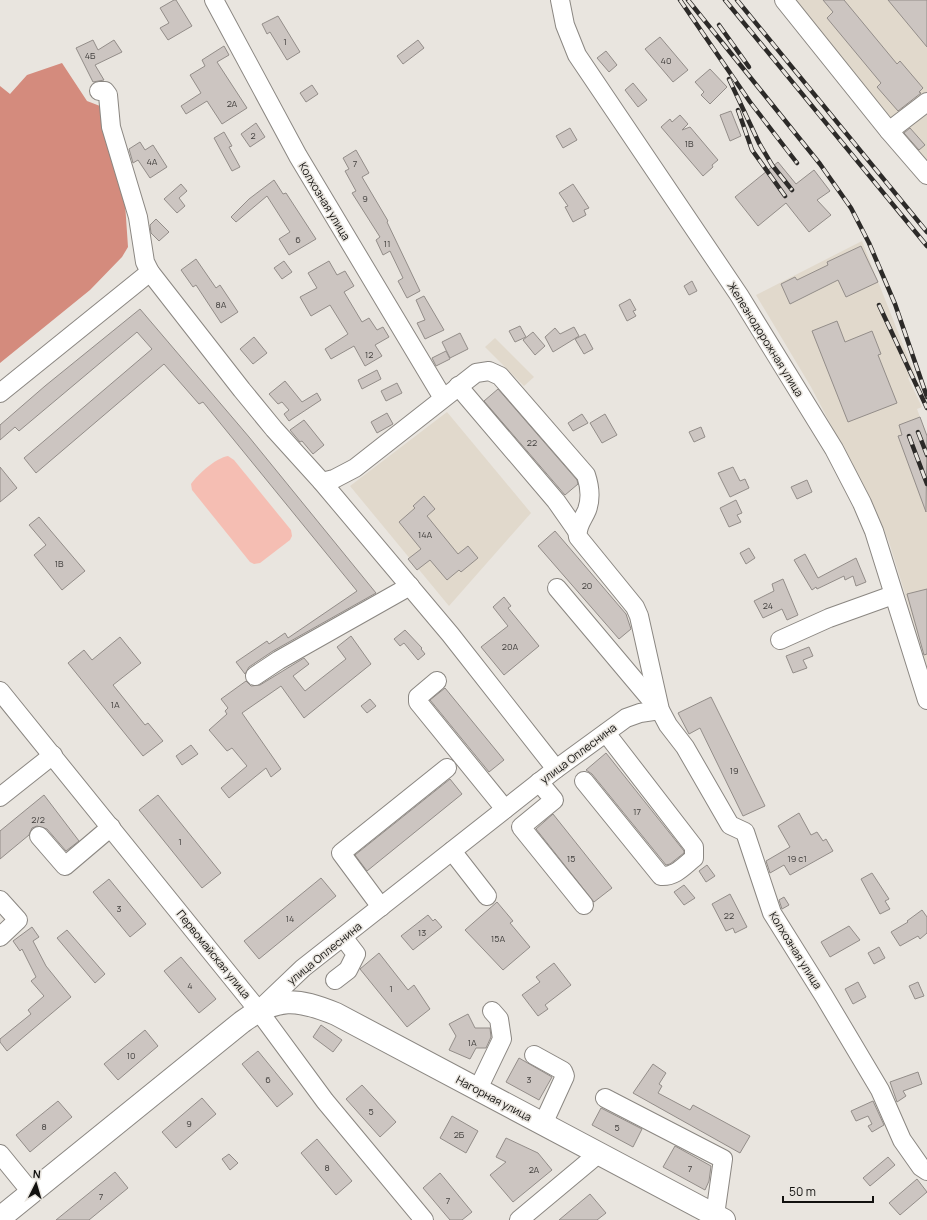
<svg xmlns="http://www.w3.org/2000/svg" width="927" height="1220" viewBox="0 0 927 1220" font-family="Manrope,sans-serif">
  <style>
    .built { fill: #e1d9cc }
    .green { fill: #f5beb3 }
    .forest { fill: #d48b7d }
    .building { fill: #ccc5c1; stroke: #938d89 }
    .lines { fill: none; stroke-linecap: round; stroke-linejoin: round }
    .minor-casing { stroke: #8b8782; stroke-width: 20 }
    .major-casing { stroke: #8b8782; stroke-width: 24 }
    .minor { stroke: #fff; stroke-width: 18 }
    .major { stroke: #fff; stroke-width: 22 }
    .rail-casing { stroke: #2c2a28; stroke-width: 4.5 }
    .rail { stroke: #e9e5df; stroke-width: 3; stroke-dasharray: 9; stroke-linecap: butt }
    .labels { text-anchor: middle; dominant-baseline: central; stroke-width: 3; stroke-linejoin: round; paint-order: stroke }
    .number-label { font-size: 9px; fill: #403e3c }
    .street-label { font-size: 11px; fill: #12110f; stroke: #e9e5df }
  </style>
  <rect width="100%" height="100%" fill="#e9e5df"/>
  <g class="built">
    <polygon points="791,0 927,0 927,164"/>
    <polygon points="862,241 915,375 908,378 922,407 917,409 927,436 927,665 889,542 876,511 811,387 756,295"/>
    <polygon points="495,338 534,377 524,386 485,347"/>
    <polygon points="447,412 531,513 449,606 350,486"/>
  </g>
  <path class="green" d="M228 456 234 460 291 530 292 536 290 540 260 563 254 564 250 562 192 490 191 484C198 474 216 458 228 456Z"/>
  <polygon class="forest" points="62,63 87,101 100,106 103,113 125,203 128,247 122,257 90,290 0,363 0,86 10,94 27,75"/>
  <g class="building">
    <polygon points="174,0 176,0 192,26 168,40 160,28 169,23 160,8"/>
    <polygon points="823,0 844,0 897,64 900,61 923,88 919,92 921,93 898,111 877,87 881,83 827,18 833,12"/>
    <polygon points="888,0 927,0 927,47"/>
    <polygon points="278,16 300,52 287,60 270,32 267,34 262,24"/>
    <polygon points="660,37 688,70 673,82 645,49"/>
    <polygon points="93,40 98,50 114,40 122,52 95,65 104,80 93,82 76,48"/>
    <polygon points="418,40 424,48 403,64 397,56"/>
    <polygon points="224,46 229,55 217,62 247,108 222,124 207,101 186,114 181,106 201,93 190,75 205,66 202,60"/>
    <polygon points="606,51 617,65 609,72 597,58"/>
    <polygon points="710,69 727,87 710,104 701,95 704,92 695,82"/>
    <polygon points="633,83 647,100 638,107 625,90"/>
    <polygon points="312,85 318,94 306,102 300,93"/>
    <polygon points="731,111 741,136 730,141 720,115"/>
    <polygon points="680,115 688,124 682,130 690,127 718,160 712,165 713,167 703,176 661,127 670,119 672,122"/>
    <polygon points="256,123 265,137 250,147 241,134"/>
    <polygon points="570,128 577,140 563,148 556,136"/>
    <polygon points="910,128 925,145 919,150 904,133"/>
    <polygon points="224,132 232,146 229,147 240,167 232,171 214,138"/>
    <polygon points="140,142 145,150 153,145 167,167 150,178 138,160 133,163 129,149"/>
    <polygon points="356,150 369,173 362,177 388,221 387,222 420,291 407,298 398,281 403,278 390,251 383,255 376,240 380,237 352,193 356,191 345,171 349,169 343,158"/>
    <polygon points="778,162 796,184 814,170 830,191 817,200 831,215 809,232 786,203 758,226 735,197"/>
    <polygon points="274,180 283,194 286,193 316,239 289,255 279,239 290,232 267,196 236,222 231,217 249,199"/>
    <polygon points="181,184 187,191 179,198 185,206 177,213 164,199"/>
    <polygon points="573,184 589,208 584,210 586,215 573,222 565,207 568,206 559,193"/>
    <polygon points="156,219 169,232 159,241 151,233 150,225"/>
    <polygon points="861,246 878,282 846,297 838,280 790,304 781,284 795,277 797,280 828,265 827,262"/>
    <polygon points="196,259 216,288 220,285 238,312 221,323 196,285 193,287 181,270"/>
    <polygon points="284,261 292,272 282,279 274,268"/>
    <polygon points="329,261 337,275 345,271 354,286 344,292 362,322 369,318 377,330 383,327 389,337 375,345 382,356 365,366 354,346 331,359 325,349 348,334 330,305 311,316 300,297 317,288 308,273"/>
    <polygon points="692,281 697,291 689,295 684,286"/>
    <polygon points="424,296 444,330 425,339 417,323 425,320 416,300"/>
    <polygon points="630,299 636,310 633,311 636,316 627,321 619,305"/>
    <polygon points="140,309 249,437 376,593 273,651 249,667 245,674 236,662 267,641 269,644 285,633 288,638 357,591 203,402 199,404 164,364 36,473 24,458 152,349 137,332 19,431 15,427 0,440 0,425 45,386"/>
    <polygon points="837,321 845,342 872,331 881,354 878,355 897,403 848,422 812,331"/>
    <polygon points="520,326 526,337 515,342 509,331"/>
    <polygon points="574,327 579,336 553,352 545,337 555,328 560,334"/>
    <polygon points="533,332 545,346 535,355 523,340"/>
    <polygon points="460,333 468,349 450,358 442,342"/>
    <polygon points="585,334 593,349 584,354 575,339"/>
    <polygon points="254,337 267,353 253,364 240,349"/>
    <polygon points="446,351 450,359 436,366 432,358"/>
    <polygon points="377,370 381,379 362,389 358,380"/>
    <polygon points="285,381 302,402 317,393 321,400 289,421 284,414 289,410 282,402 278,404 269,394"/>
    <polygon points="397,383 402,393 386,401 381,391"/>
    <polygon points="498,389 577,480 578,484 565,495 484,401"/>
    <polygon points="387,413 393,424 377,433 371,422"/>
    <polygon points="582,414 588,423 573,431 568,423"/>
    <polygon points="605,414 617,435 602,443 590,423"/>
    <polygon points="920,417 927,436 926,512 898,436 902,435 899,425"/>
    <polygon points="304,420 324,445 313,454 302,441 300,442 290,430"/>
    <polygon points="701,427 705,437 694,442 689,432"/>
    <polygon points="0,467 17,488 0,502"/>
    <polygon points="733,467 740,481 745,479 749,488 730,497 718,473"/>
    <polygon points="807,480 812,492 797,499 791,487"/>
    <polygon points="424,496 435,509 427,516 458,554 468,546 478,558 461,572 459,570 447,580 430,560 417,570 408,559 421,549 399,522 415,508 413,506"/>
    <polygon points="736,500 742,513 737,515 741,522 729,527 720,508"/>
    <polygon points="39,517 85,571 62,590 34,555 46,545 29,525"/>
    <polygon points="555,531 626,614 631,629 619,639 538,546"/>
    <polygon points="749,548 755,558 746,564 740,553"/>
    <polygon points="805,554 818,578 856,558 866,582 856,586 853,576 845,580 844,576 817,589 816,587 812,590 794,560"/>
    <polygon points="783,579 798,615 787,620 782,609 763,618 754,601 774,591 772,584"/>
    <polygon points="927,589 927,654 924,655 907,594"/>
    <polygon points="504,597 511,606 508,608 539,646 504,675 481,647 508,626 493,607"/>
    <polygon points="405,630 422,648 421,649 425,654 418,660 404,643 400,646 394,639"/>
    <polygon points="351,636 371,664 304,718 281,686 242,713 281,769 271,777 266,768 229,798 221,788 247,766 232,748 227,751 209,730 227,714 225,711 228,708 221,699 246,681 251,686 260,685 304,658 309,664 293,676 305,691 346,659 337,647"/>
    <polygon points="120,637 141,663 113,685 145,725 148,723 163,741 143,756 68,663 84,650 92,660"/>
    <polygon points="809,647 813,656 803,660 807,668 793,673 786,656"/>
    <polygon points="445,688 504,760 489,772 430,700"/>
    <polygon points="711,697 765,806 743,816 700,728 689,734 678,713"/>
    <polygon points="370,699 376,706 367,713 361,706"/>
    <polygon points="191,745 198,754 182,765 176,756"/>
    <polygon points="606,753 684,851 684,853 670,864 666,865 592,774 586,770"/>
    <polygon points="450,779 462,794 367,871 355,855"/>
    <polygon points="44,795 79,841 66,851 47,829 37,826 32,828 29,835 0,859 0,831"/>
    <polygon points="158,795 221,873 202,888 139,810"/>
    <polygon points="799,813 811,835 817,832 823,841 826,839 833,851 790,875 784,865 770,873 766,861 790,847 778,826"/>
    <polygon points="553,814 612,888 594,902 536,829"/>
    <polygon points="707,865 715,876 706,882 699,871"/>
    <polygon points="872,873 889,899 885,901 890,909 880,914 861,879"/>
    <polygon points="321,878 336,896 259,959 244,941"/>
    <polygon points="109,879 146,924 130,937 93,892"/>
    <polygon points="684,885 695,898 684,905 674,892"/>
    <polygon points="730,894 747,927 735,933 733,928 726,931 712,904"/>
    <polygon points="784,897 789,905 782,909 779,900"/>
    <polygon points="497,902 513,921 510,923 530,947 503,970 465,930"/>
    <polygon points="922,910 927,917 927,933 920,939 918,936 900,946 891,932 908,922 907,921"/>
    <polygon points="428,915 433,921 435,919 442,927 413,950 401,936"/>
    <polygon points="849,926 860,940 830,957 821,942"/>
    <polygon points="32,927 39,937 33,941 46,966 71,997 7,1051 0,1042 0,1039 31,1014 28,1010 44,996 31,981 36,977 22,949 20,951 13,941"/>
    <polygon points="67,930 105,974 95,983 57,938"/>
    <polygon points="879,947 885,958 874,964 868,953"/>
    <polygon points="379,953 408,990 414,985 430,1009 407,1027 360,969"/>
    <polygon points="181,957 216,999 199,1013 164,971"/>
    <polygon points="554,963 571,985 545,1005 548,1009 538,1016 522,995 540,982 536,977"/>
    <polygon points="858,982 866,997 853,1004 845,989"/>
    <polygon points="918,982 924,996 915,999 909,986"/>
    <polygon points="468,1014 475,1028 490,1028 491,1037 486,1048 476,1048 470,1059 449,1050 456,1036 449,1024"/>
    <polygon points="321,1025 342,1040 333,1052 313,1037"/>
    <polygon points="145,1030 158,1046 118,1080 104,1064"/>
    <polygon points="258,1051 293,1094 277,1107 242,1064"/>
    <polygon points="519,1058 552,1077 539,1100 506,1082"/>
    <polygon points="653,1064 666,1073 659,1084 662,1086 658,1093 690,1110 693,1105 750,1136 740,1153 633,1093"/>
    <polygon points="918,1072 922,1084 903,1091 906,1096 897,1102 890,1082"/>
    <polygon points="362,1085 396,1122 380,1137 346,1099"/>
    <polygon points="202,1098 216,1114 176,1148 162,1132"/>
    <polygon points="58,1101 72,1117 30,1152 16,1135"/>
    <polygon points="873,1101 884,1125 872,1132 868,1126 872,1124 868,1116 856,1121 851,1111"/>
    <polygon points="601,1108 642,1129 633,1147 592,1125"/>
    <polygon points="452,1116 478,1131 466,1153 440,1138"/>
    <polygon points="506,1138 538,1153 552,1170 513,1202 490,1175 506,1162 496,1157"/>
    <polygon points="317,1139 352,1181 336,1195 301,1153"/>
    <polygon points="675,1146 711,1166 709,1181 705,1190 663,1167"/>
    <polygon points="229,1154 238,1163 230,1170 222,1159"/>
    <polygon points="888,1157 895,1165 870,1186 863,1178"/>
    <polygon points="115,1172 128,1188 89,1220 56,1220"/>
    <polygon points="440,1173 472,1212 462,1220 450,1220 423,1188"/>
    <polygon points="917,1179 927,1192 900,1215 889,1203"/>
    <polygon points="590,1194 606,1213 597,1220 559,1220"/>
  </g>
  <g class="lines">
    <defs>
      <g id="minor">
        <polyline points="214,0 298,156 443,398"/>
        <polyline points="560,0 565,25 577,55 739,295 834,449 862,503 874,531 927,700"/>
        <polyline points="784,0 889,131 927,175"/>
        <polyline points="99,91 105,91 108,95 111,127 138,217 145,262 150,272 242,390 274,429 322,482 450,634 556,769"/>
        <polyline points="889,131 927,102"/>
        <polyline points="458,386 556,501 577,531"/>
        <polyline points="0,393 150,272"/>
        <path d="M322 482 334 479 355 468 476 373 489 371 500 376 586 475C590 487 591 499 587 510 583 520 576 526 578 537L635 607 639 616 660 710 668 725 685 747 730 825 745 832 772 913 824 996 880 1090 902 1140 921 1167 927 1171"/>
        <polyline points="557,588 658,708"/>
        <polyline points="780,640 829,618 893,595"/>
        <polyline points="255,676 279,660 410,586"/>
        <polyline points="437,681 418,697 418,702 505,809"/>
        <polyline points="0,691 258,1010 325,1101 424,1220"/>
        <path d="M584 781 661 876C675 877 684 866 694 858V847L606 733"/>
        <polyline points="539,782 554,800 521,827 584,905"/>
        <polyline points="0,797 53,755"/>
        <polyline points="39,836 65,866 111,827"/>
        <polyline points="452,851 487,896"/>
        <polyline points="0,900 18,920 0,937"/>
        <polyline points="381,907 341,853 447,768"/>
        <polyline points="335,980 348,970 356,954 343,937"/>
        <polyline points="260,1009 303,968 556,769 626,718 640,713 660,710"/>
        <polyline points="534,1055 563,1071 565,1076 543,1124"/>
        <polyline points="478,1089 502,1039 499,1019 492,1011"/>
        <polyline points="605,1098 723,1159 715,1215"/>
        <polyline points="0,1154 31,1192"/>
        <polyline points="519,1220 598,1154"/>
      </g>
      <path id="major" d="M0 1218 242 1022C277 996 297 998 336 1014L724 1220"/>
    </defs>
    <use href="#minor" class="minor-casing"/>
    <use href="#major" class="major-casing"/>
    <use href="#minor" class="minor"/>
    <use href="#major" class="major"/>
    <defs>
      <g id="rail">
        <polyline points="680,0 750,102 797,163"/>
        <polyline points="688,0 820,164 851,208 869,243 895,304 927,397"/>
        <polyline points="725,0 927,246"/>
        <polyline points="737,0 927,232"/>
        <polyline points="719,25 749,67"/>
        <polyline points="729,79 759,143 772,165 792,190"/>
        <polyline points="738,110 752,150 785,196"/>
        <polyline points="879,305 927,408"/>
        <polyline points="918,432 927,455"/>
        <polyline points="909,436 927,484"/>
      </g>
    </defs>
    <use href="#rail" class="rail-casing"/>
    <use href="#rail" class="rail"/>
  </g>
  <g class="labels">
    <g class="number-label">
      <text x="285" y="41">1</text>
      <text x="90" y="55">4Б</text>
      <text x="666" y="60">40</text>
      <text x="232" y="103">2А</text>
      <text x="253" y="135">2</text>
      <text x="689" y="143">1В</text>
      <text x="152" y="161">4А</text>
      <text x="355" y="163">7</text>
      <text x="365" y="198">9</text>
      <text x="298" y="239">6</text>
      <text x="387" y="243">11</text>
      <text x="221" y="304">8А</text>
      <text x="369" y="354">12</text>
      <text x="532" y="442">22</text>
      <text x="425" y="534">14А</text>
      <text x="59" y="563">1В</text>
      <text x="587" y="585">20</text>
      <text x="768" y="605">24</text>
      <text x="510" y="646">20А</text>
      <text x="115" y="704">1А</text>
      <text x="734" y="770">19</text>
      <text x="637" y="811">17</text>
      <text x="38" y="819">2/2</text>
      <text x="180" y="841">1</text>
      <text x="571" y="858">15</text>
      <text x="797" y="858">19 с1</text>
      <text x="119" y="908">3</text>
      <text x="729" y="915">22</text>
      <text x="290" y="918">14</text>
      <text x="422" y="932">13</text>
      <text x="498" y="938">15А</text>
      <text x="190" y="985">4</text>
      <text x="391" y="988">1</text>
      <text x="472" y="1042">1А</text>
      <text x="131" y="1055">10</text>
      <text x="268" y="1079">6</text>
      <text x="529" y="1079">3</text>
      <text x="371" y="1111">5</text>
      <text x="189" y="1123">9</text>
      <text x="44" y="1126">8</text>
      <text x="617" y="1127">5</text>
      <text x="459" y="1134">2Б</text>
      <text x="327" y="1167">8</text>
      <text x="690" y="1168">7</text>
      <text x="534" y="1169">2А</text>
      <text x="101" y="1196">7</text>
      <text x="448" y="1200">7</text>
    </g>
    <g class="street-label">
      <text transform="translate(325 201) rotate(59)">Колхозная улица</text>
      <text transform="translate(766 339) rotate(58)">Железнодорожная улица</text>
      <text transform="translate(578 753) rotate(-37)">улица Оплеснина</text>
      <text transform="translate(796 950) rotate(58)">Колхозная улица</text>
      <text transform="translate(324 953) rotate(-39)">улица Оплеснина</text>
      <text transform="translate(214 954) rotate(51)">Первомайская улица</text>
      <text transform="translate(494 1098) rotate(28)">Нагорная улица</text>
    </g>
  </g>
  <g transform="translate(36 1184) rotate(5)" stroke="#e9e5df" stroke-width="3" paint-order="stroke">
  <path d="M0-3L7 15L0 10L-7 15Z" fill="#12110f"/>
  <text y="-6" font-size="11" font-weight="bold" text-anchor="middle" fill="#12110f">N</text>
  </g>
  <path d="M783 1196v6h90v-6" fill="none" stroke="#12110f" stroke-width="2"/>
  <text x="789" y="1196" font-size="12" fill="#12110f" stroke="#e9e5df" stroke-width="3" paint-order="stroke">50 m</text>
</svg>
